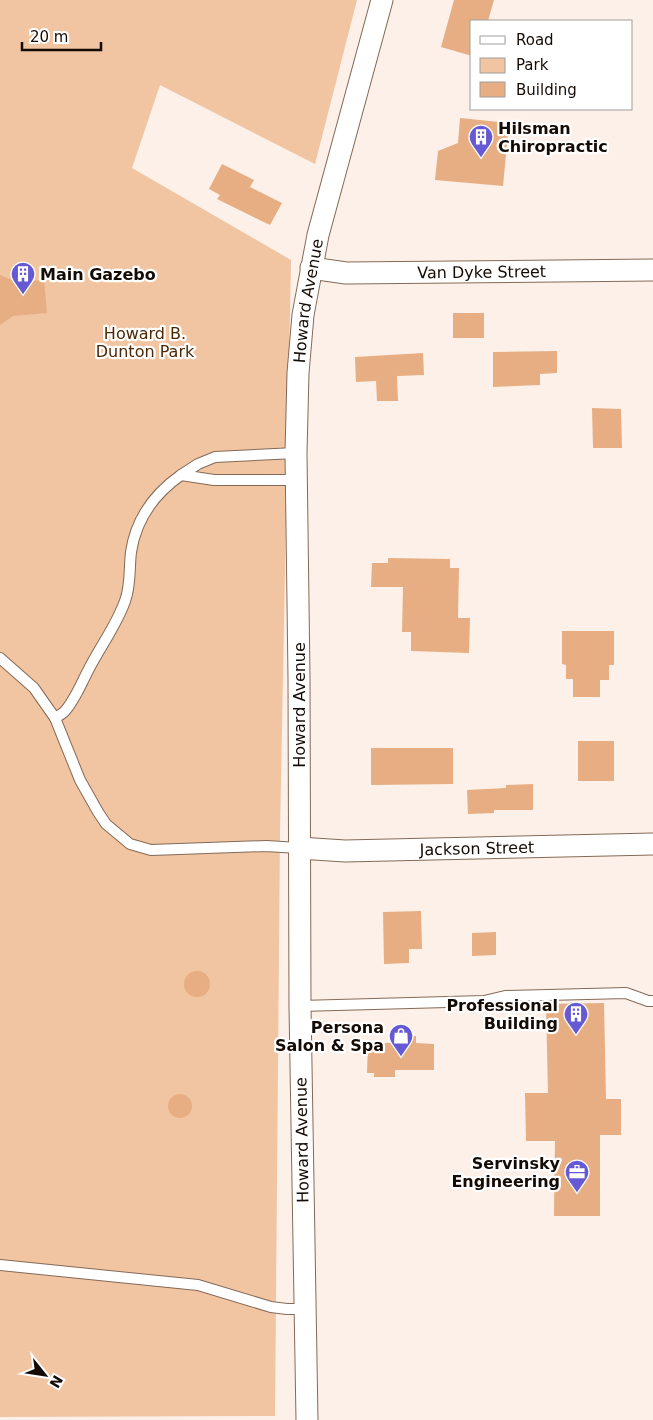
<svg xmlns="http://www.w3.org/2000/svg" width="653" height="1420" viewBox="0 0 653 1420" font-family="'DejaVu Sans',sans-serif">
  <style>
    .green { fill: #f1c4a2 }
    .building { fill: #e6ae82 }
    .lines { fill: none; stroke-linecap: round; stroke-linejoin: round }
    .lane-casing { stroke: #846a57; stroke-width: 12 }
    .street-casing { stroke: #846a57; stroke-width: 23 }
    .lane { stroke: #fff; stroke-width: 10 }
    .street { stroke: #fff; stroke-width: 21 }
    .labels { text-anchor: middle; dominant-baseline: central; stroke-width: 4.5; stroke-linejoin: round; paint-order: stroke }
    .poi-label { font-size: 16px; font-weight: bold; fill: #150b05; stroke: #fff; text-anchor: end }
    .street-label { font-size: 16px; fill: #150b05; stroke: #fff }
    .park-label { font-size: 16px; fill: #4c2704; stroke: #fff }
  </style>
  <rect width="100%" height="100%" fill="#fcf0e8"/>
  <polygon class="green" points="0,0 357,0 315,164 160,85 132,168 291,260 280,832 275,1416 0,1417"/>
  <g class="building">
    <polygon points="454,0 494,0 488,21 472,21 472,56 441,47"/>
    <polygon points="460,118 509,123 503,186 435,180 438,151 458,143"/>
    <polygon points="222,164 254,180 250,187 282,203 270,225 217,199 220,195 209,189"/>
    <polygon points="0,275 17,282 44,280 47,313 13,316 0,325"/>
    <rect x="453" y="313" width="31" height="25"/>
    <polygon points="557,351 557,373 540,374 540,385 493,387 493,352"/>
    <polygon points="423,353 424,375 397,376 398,401 377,401 376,381 356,382 355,357"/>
    <polygon points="592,408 621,409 622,448 593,448"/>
    <polygon points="388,558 450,559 450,568 459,568 458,618 470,618 469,653 411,651 411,632 402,632 403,587 371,587 372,563 388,563"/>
    <polygon points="562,631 614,631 614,665 609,665 609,680 600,680 600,697 573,697 573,679 566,679 566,665 562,664"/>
    <rect x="578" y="741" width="36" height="40"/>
    <polygon points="371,748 453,748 453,784 371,785"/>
    <polygon points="533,784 533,810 494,810 494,813 468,814 467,790 506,788 506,785"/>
    <polygon points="421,911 422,949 409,949 409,963 384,964 383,912"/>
    <polygon points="496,932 496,955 472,956 472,933"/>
    <circle cx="197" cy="984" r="13"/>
    <polygon points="604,1003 606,1099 621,1099 621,1135 600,1135 600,1216 554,1216 555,1141 526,1141 525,1093 548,1093 546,1004"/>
    <polygon points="416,1036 416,1043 434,1044 434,1070 395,1070 395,1077 374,1077 374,1073 367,1073 368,1043 392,1043 392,1037"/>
    <circle cx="180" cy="1106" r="12"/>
  </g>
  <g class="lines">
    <defs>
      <g id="lane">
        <polyline points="296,453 215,457 198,464 181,475 214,480 297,480"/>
        <polyline points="0,658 34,688 55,718 80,780 98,812 106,824 130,844 151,850 266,846 299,848"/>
        <path d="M55 718C58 716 62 714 64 712 75 701 83 679 91 665 102 644 117 624 125 601 131 585 129 569 131 552 136 519 154 494 181 475"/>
        <polyline points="300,1006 484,1001 505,996 626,993 648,1001 653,1001"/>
        <polyline points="0,1265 198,1285 271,1307 287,1309 305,1309"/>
      </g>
      <g id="street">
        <path id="s1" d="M311 268 346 273 653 270"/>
        <path id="s2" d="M299 848 345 851 653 844"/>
        <path id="s3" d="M307 1420 300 1006 299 678 296 453 298 373 303 315 318 235 382 0"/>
      </g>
    </defs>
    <use href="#lane" class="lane-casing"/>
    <use href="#street" class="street-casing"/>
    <use href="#lane" class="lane"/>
    <use href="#street" class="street"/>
  </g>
  <defs>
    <symbol id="building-pin" viewBox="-11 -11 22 30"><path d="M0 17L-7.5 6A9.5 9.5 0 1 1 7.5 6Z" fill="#655ad3" stroke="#fff"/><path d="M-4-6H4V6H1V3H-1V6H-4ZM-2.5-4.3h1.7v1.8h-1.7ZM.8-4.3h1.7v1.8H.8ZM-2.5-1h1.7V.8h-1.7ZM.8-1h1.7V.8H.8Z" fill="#fff"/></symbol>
    <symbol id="shop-pin" viewBox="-11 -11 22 30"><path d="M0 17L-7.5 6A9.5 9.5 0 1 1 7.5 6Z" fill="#655ad3" stroke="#fff"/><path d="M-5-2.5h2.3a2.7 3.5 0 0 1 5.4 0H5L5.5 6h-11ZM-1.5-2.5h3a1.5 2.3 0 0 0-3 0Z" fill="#fff"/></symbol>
    <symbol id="office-pin" viewBox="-11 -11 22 30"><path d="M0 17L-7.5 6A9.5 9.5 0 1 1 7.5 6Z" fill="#655ad3" stroke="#fff"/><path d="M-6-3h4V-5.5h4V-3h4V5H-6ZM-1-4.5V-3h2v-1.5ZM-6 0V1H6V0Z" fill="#fff"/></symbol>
  </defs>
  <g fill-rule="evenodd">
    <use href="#building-pin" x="467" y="123" width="28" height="38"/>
    <use href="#building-pin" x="9" y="260" width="28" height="38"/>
    <use href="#building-pin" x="562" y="1000" width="28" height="38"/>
    <use href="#shop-pin" x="387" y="1022" width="28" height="38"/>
    <use href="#office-pin" x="563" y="1158" width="28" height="38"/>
  </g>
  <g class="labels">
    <g class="poi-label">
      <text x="498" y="128" text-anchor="start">Hilsman<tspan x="498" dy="18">Chiropractic</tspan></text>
      <text x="40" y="274" text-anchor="start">Main Gazebo</text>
      <text x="558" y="1005">Professional<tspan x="558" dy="18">Building</tspan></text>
      <text x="384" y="1027">Persona<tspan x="384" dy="18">Salon &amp; Spa</tspan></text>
      <text x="560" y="1163">Servinsky<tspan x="560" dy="18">Engineering</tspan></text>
    </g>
    <g class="street-label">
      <text stroke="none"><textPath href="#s1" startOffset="171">Van Dyke Street</textPath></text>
      <text stroke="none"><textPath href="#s3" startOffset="1120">Howard Avenue</textPath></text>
      <text transform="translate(299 705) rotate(-90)">Howard Avenue</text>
      <text stroke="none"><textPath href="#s2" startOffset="178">Jackson Street</textPath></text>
      <text transform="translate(302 1140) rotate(-91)">Howard Avenue</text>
    </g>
    <g class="park-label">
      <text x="145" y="333">Howard B.<tspan x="145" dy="18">Dunton Park</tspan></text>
    </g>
  </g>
  <rect x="470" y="20" width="162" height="90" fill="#ffffff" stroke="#a19d9b"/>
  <rect x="480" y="36" width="25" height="8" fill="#ffffff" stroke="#a19d9b"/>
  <text x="516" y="45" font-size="15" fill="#150b05">Road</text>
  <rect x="480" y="58" width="25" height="15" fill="#f1c4a2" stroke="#a19d9b"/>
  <text x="516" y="70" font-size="15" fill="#150b05">Park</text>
  <rect x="480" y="82" width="25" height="15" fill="#e6ae82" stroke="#a19d9b"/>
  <text x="516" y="95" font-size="15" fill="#150b05">Building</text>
  <g transform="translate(45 1375) rotate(120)" stroke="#ffffff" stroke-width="4" paint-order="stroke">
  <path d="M0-4L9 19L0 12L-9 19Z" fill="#150b05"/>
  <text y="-8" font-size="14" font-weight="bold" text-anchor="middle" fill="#150b05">N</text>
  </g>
  <path d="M22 42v8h79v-8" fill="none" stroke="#150b05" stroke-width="2.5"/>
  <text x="30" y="42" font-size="15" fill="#150b05" stroke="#ffffff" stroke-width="4" paint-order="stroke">20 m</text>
</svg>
